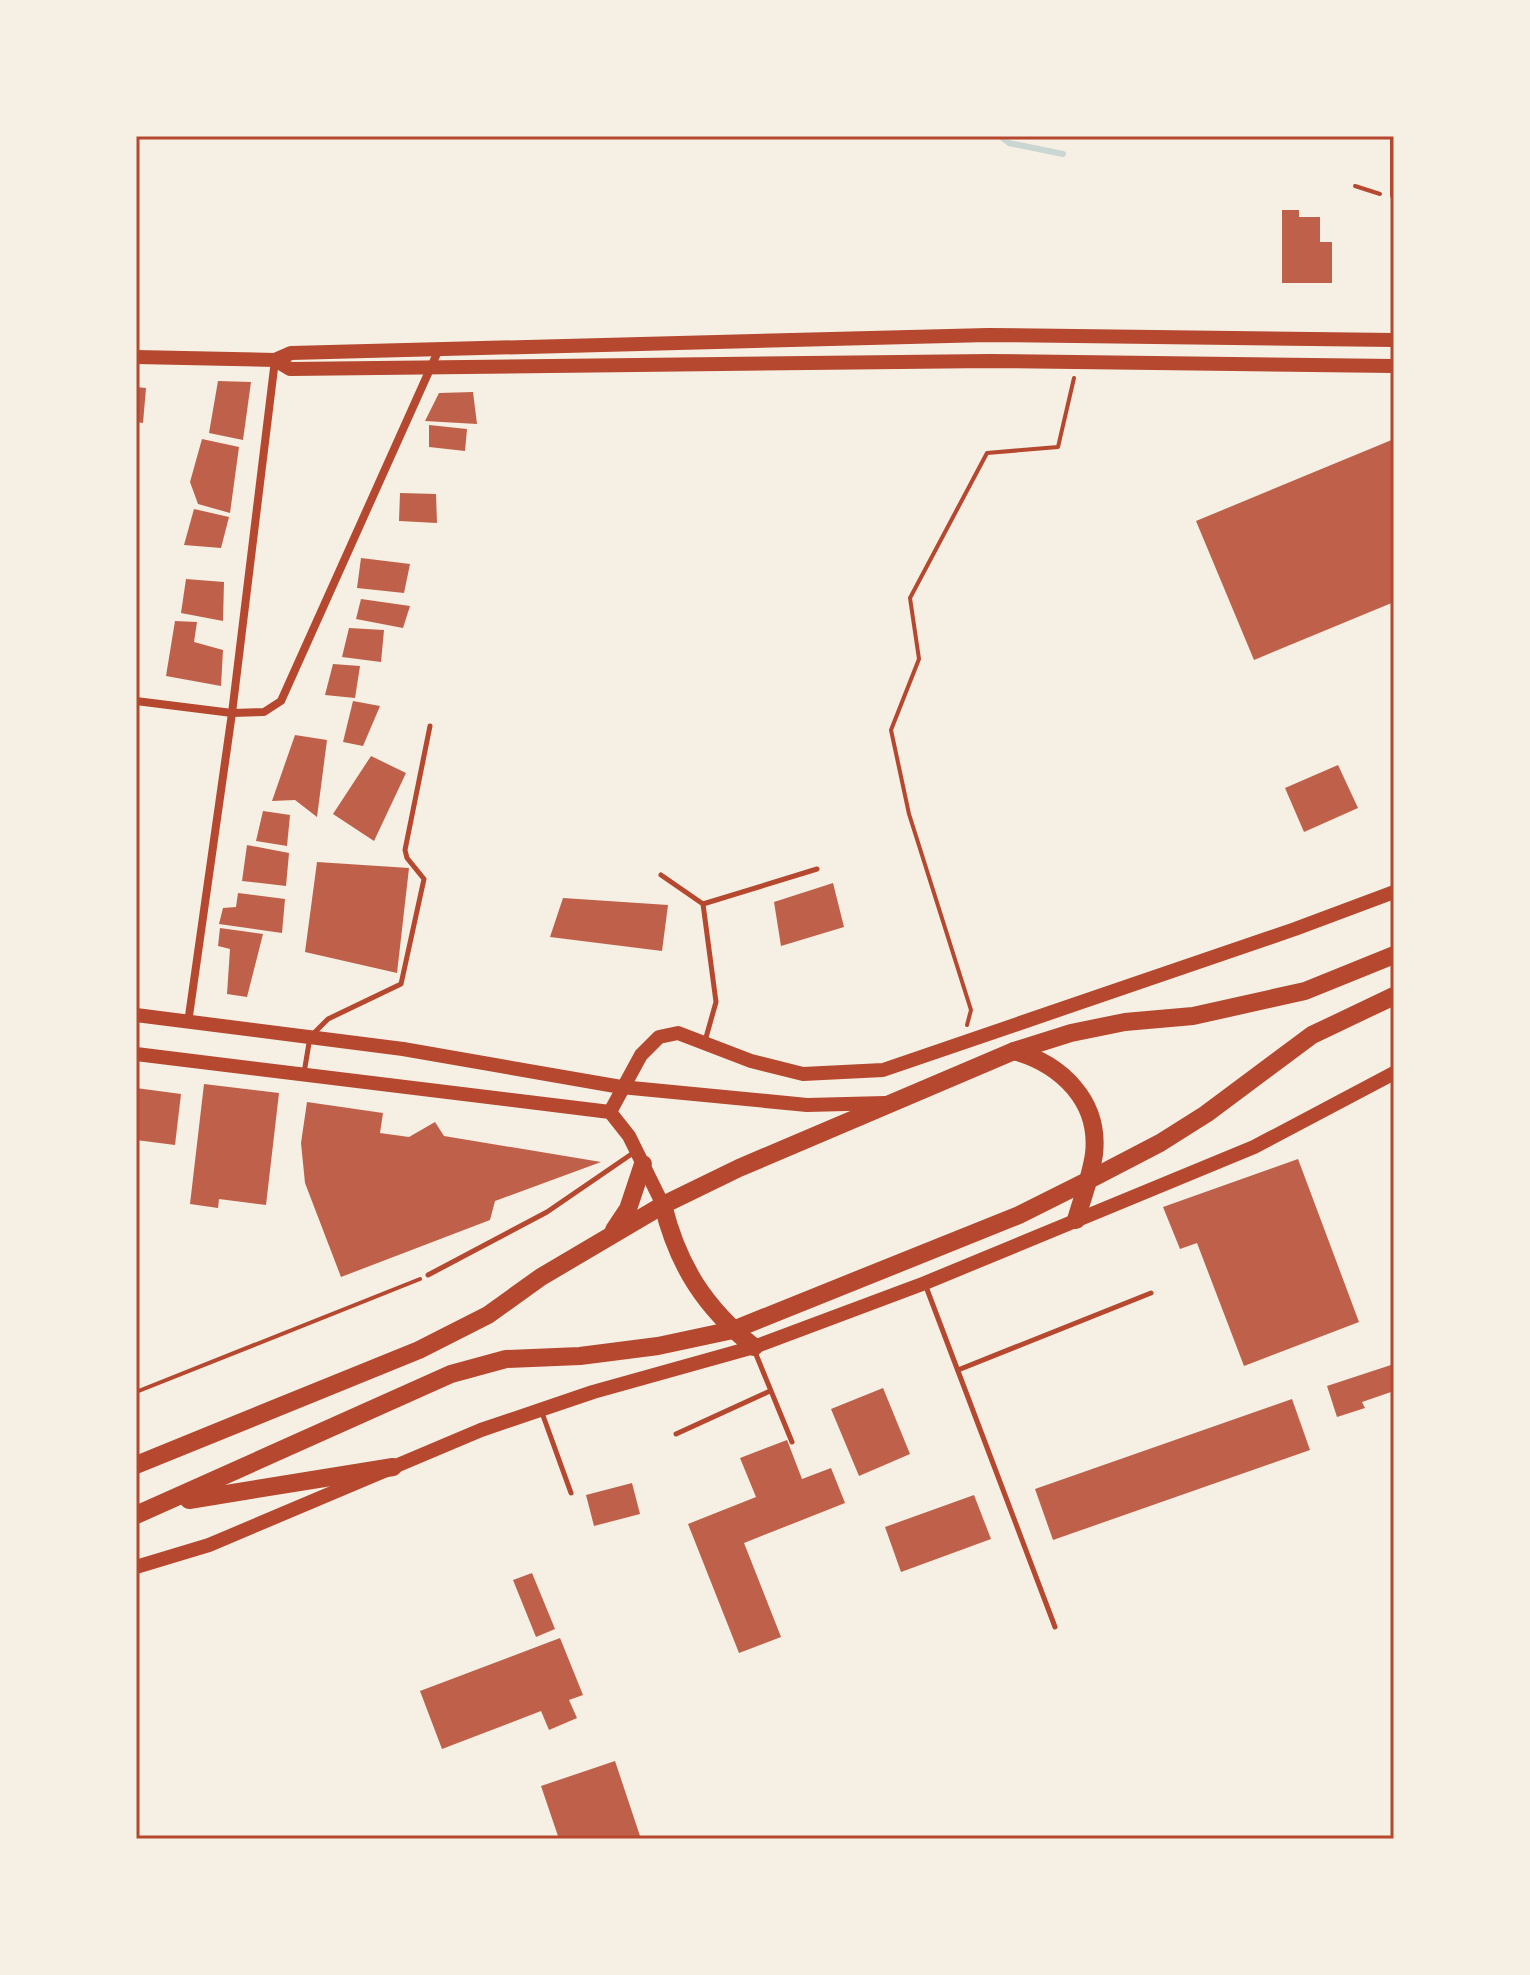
<svg xmlns="http://www.w3.org/2000/svg" width="1530" height="1975" viewBox="0 0 1530 1975" font-family="'Roboto Condensed',sans-serif">
  <style>
    .lines { fill: none; stroke-linecap: round; stroke-linejoin: round }
    .stream { stroke: #c9d6d2; stroke-width: 6 }
    .building { fill: #bf614a }
    .path { stroke: #b5482f; stroke-width: 4 }
    .service { stroke: #b5482f; stroke-width: 5 }
    .minor { stroke: #b5482f; stroke-width: 8 }
    .tertiary { stroke: #b5482f; stroke-width: 14 }
    .secondary { stroke: #b5482f; stroke-width: 14 }
    .trunk { stroke: #b5482f; stroke-width: 18 }
    .neatline { fill: none; stroke: #b5482f; stroke-width: 3 }
  </style>
  <rect width="100%" height="100%" fill="#f6efe4"/>
  <g class="lines">
    <polyline class="stream" points="1000,136 1009,143 1063,154"/>
  </g>
  <g class="building">
    <polygon points="1282,210 1299,210 1299,217 1320,217 1320,242 1332,242 1332,283 1282,283"/>
    <polygon points="218,381 251,382 243,440 209,433"/>
    <polygon points="136,387 146,388 143,423 136,422"/>
    <polygon points="473,392 477,424 425,421 439,393"/>
    <polygon points="429,425 467,429 465,451 429,447"/>
    <polygon points="202,439 239,447 230,513 198,504 190,482"/>
    <polygon points="1394,439 1394,602 1254,660 1196,521"/>
    <polygon points="400,493 436,494 437,523 399,521"/>
    <polygon points="194,509 229,517 221,548 184,545"/>
    <polygon points="361,558 410,564 404,593 357,588"/>
    <polygon points="186,579 224,582 223,621 181,613"/>
    <polygon points="361,599 410,606 403,628 356,619"/>
    <polygon points="175,621 197,622 194,642 223,650 221,686 166,676"/>
    <polygon points="349,628 384,630 381,662 342,657"/>
    <polygon points="333,664 360,666 355,698 325,695"/>
    <polygon points="353,701 380,706 363,746 343,742"/>
    <polygon points="295,735 327,740 317,817 295,800 272,801"/>
    <polygon points="371,756 406,773 374,841 333,814"/>
    <polygon points="1338,765 1358,808 1304,832 1285,788"/>
    <polygon points="263,811 290,815 287,846 256,841"/>
    <polygon points="247,845 289,853 286,886 242,881"/>
    <polygon points="317,862 409,868 397,973 305,952"/>
    <polygon points="833,883 844,927 781,946 774,902"/>
    <polygon points="238,893 285,899 282,933 219,924 223,908 236,907"/>
    <polygon points="563,898 668,905 662,951 550,937"/>
    <polygon points="220,928 263,934 247,997 227,994 230,949 218,946"/>
    <polygon points="204,1084 279,1093 266,1205 219,1199 218,1208 190,1204"/>
    <polygon points="136,1088 181,1094 175,1145 136,1140"/>
    <polygon points="307,1102 383,1113 380,1133 409,1137 435,1122 444,1136 601,1162 495,1201 490,1220 341,1277 305,1183 301,1143"/>
    <polygon points="1298,1159 1359,1322 1244,1366 1197,1243 1180,1249 1163,1207"/>
    <polygon points="1394,1364 1394,1391 1362,1402 1365,1408 1337,1417 1327,1386"/>
    <polygon points="883,1388 910,1454 859,1476 831,1409"/>
    <polygon points="1292,1399 1310,1450 1053,1540 1035,1489"/>
    <polygon points="787,1440 802,1479 831,1468 845,1503 744,1543 781,1637 739,1653 688,1524 756,1497 740,1458"/>
    <polygon points="632,1483 640,1514 594,1526 586,1495"/>
    <polygon points="974,1495 991,1539 901,1572 885,1527"/>
    <polygon points="532,1573 555,1629 536,1637 513,1580"/>
    <polygon points="560,1638 583,1695 569,1700 577,1718 549,1730 541,1711 442,1749 420,1691"/>
    <polygon points="615,1761 641,1839 559,1839 541,1786"/>
  </g>
  <g class="lines">
    <g class="path">
      <polyline points="1355,186 1380,194"/>
      <polyline points="967,1025 971,1010 909,814 891,730 919,659 910,598 987,453 1058,447 1074,378"/>
      <polyline points="136,1392 420,1279"/>
    </g>
    <g class="service">
      <polyline points="661,875 703,904 716,1002 705,1041"/>
      <polyline points="703,904 817,869"/>
      <polyline points="304,1073 310,1037 328,1019 401,984 424,879 407,858 405,850 430,726"/>
      <polyline points="428,1275 547,1212 636,1151"/>
      <polyline points="925,1284 1055,1627"/>
      <polyline points="755,1352 792,1442"/>
      <polyline points="958,1370 1151,1293"/>
      <polyline points="541,1410 571,1493"/>
      <polyline points="676,1434 770,1391"/>
    </g>
    <g class="minor">
      <polyline points="1394,136 1394,195"/>
      <polyline points="136,701 232,713 264,712 281,701 439,349"/>
      <polyline points="188,1023 232,713 275,360"/>
    </g>
    <g class="tertiary">
      <polyline points="136,357 275,360 291,353 988,335 1394,340"/>
      <polyline points="275,360 290,369 990,361 1394,366"/>
      <polyline points="610,1112 641,1055 659,1037 678,1033 751,1061 803,1074 883,1070 1295,929 1394,892"/>
      <polyline points="136,1567 209,1545 481,1430 593,1392 754,1347 925,1283 1254,1147 1394,1073"/>
    </g>
    <g class="secondary">
      <polyline points="136,1015 403,1049 621,1087 807,1105 885,1103"/>
      <polyline points="136,1054 610,1112 629,1136 663,1205"/>
    </g>
    <g class="trunk">
      <path d="M1014 1051C1061 1064 1100 1101 1094 1154 1091 1176 1082 1199 1076 1220"/>
      <path d="M663 1205C678 1266 705 1308 754 1347"/>
      <polyline points="614,1230 628,1209 643,1164"/>
      <polyline points="136,1465 419,1350 488,1315 541,1277 663,1205 739,1168 1014,1051 1071,1033 1125,1022 1193,1016 1305,991 1394,955"/>
      <polyline points="189,1500 393,1467"/>
      <polyline points="136,1515 451,1374 506,1359 580,1356 658,1346 733,1330 1019,1215 1087,1181 1160,1143 1206,1114 1312,1035 1394,996"/>
    </g>
  </g>
  <rect width="1530" height="1975" fill="none" stroke="#f6efe4" stroke-width="276"/>
  <rect x="138" y="138" width="1254" height="1699" class="neatline"/>
</svg>
